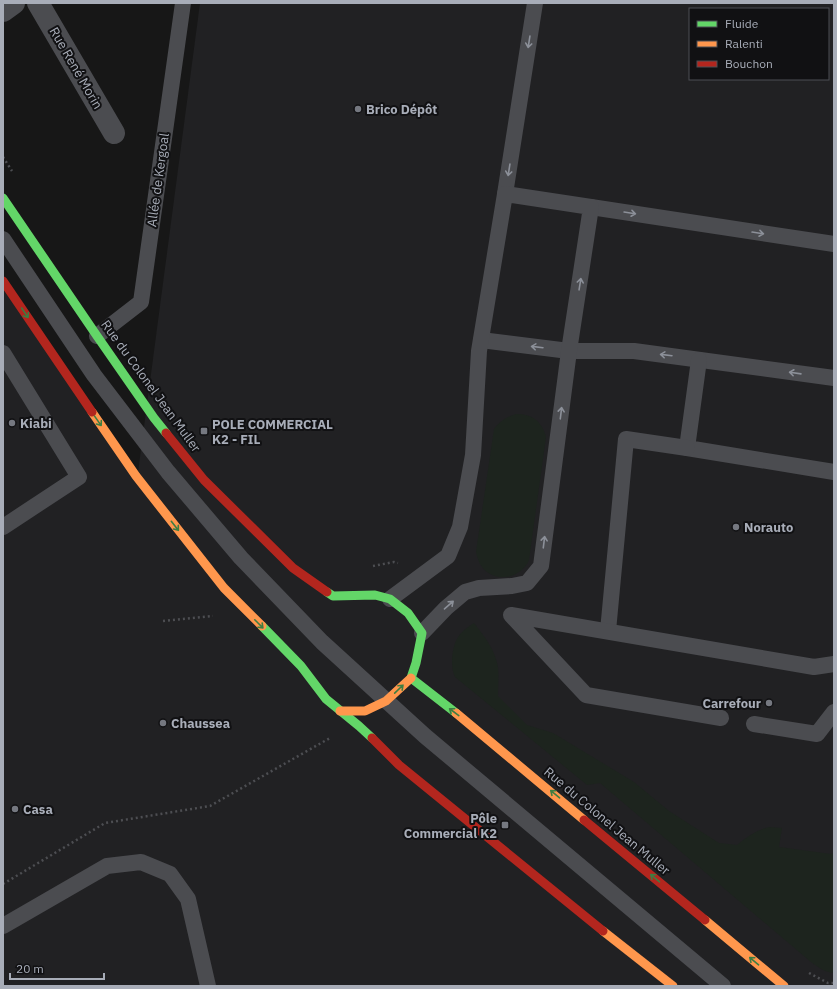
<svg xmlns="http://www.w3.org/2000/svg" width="837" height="989" viewBox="0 0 837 989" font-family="'IBM Plex Sans',sans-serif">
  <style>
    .built { fill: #212123; fill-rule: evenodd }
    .green { fill: #1d241e }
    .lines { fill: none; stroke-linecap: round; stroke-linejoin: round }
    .path { stroke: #4d4e52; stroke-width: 2.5; stroke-dasharray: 2 3; stroke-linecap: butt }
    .lane { stroke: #4b4c50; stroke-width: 16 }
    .street { stroke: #4b4c50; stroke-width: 22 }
    .fast { stroke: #63d668; stroke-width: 9 }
    .slow { stroke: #ff974d; stroke-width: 9 }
    .jam { stroke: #b3261e; stroke-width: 9 }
    .oneway { stroke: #8c9099 }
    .oneway2 { stroke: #3e7d42 }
    .poi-dot { fill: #757880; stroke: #111113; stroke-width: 1.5 }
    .labels { text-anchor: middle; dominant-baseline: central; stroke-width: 4; stroke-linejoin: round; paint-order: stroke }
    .street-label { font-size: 13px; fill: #a8adb8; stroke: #111113 }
    .poi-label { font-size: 13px; font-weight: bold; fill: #a8adb8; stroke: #111113; text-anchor: start }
  </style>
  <rect width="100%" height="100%" fill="#171717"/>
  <path class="built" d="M200 3H834V986H3V277L137 480ZM690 9H828V79H690Z"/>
  <g class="green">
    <path d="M516 414C532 414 542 421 546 437L529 560C527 565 524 569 519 572 506 581 488 578 480 564 478 560 477 556 476 552L494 429C500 421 506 417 516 414Z"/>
    <path d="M474 623C485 637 495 650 498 667 499 677 498 687 498 696L527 725 553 733 634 782 669 811 719 843 737 845C747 837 756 830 769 827 773 827 778 828 782 828L779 847 831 854 834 853V973C825 972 819 968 811 962L600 783 587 785 455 677C452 671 452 665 452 659 454 640 458 633 474 623Z"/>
  </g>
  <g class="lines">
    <g class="path">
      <polyline points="3,157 12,171"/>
      <polyline points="373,566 394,562 398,563"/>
      <polyline points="163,621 213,616"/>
      <polyline points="3,884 105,823 210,806 330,738"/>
      <polyline points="809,973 828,983 834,983"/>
    </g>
    <g class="lane">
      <polyline points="505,194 535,3"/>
      <polyline points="591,207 834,244"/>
      <polyline points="3,239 94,375 168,472 241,558 322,642 425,736 723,986"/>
      <polyline points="97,336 141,302 183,3"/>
      <polyline points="481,340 569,351 634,351 834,378"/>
      <polyline points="3,353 79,477 3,527"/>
      <polyline points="699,360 687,448 834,472"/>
      <polyline points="390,599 448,556 460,527 473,455 479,351 505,194 591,207 569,351 541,566 527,583 512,586 479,588 465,592 446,608 422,633"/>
      <polyline points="608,631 626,439 687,448"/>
      <polyline points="721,718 586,695 511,615 814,667 834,664"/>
      <polyline points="754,724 817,734 834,712"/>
      <polyline points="3,926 107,866 141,862 170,874 188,899 208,986"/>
    </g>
    <g class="street">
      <polyline points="38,3 114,133"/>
      <polyline points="3,11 14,3"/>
    </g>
    <g class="fast">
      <polyline points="3,198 97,336 154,418 166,433"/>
      <polyline points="327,592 333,596 375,595 390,599 408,613 422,633 416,663 411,678 456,713"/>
      <polyline points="262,626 301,666 326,699 359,726 372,738"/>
    </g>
    <g class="slow">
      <polyline points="92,412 136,476 224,588 262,626"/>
      <polyline points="340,711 365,711 386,701 411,678"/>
      <polyline points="456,713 584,820"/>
      <polyline points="705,920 784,986"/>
      <polyline points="603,931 673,986"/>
    </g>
    <g class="jam">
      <polyline points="3,281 92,412"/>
      <polyline points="166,433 204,480 293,568 327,592"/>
      <polyline points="372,738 399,765 603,931"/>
      <polyline points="584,820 705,920"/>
    </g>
  </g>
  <defs><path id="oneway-shaft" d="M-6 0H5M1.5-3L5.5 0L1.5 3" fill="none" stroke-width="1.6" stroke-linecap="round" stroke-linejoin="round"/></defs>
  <g class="oneway">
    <use href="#oneway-shaft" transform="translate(529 42) rotate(99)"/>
    <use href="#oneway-shaft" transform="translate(509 170) rotate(99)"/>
    <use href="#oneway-shaft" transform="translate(630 213) rotate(9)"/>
    <use href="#oneway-shaft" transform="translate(758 233) rotate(9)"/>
    <use href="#oneway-shaft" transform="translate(580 284) rotate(-81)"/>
    <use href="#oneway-shaft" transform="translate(537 347) rotate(-173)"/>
    <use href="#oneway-shaft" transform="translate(666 355) rotate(-173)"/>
    <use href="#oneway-shaft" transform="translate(795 373) rotate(-172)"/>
    <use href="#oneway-shaft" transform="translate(561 413) rotate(-83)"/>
    <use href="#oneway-shaft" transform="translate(544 542) rotate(-83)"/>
    <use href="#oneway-shaft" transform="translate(449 605) rotate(-41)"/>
  </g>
  <g class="oneway2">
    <use href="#oneway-shaft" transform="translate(25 313) rotate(56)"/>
    <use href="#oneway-shaft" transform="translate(98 421) rotate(55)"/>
    <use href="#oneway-shaft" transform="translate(175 526) rotate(52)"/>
    <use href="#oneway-shaft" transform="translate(259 624) rotate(45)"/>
    <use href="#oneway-shaft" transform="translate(399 689) rotate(-44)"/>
    <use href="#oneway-shaft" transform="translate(454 712) rotate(-143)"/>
    <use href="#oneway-shaft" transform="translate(555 794) rotate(-140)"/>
    <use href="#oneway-shaft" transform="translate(655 878) rotate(-140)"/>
    <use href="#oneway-shaft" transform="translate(754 961) rotate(-140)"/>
  </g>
  <g class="poi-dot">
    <circle cx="358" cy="109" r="4"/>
    <circle cx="12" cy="423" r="4"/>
    <rect x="200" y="427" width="8" height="8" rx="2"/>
    <circle cx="736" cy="527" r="4"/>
    <circle cx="769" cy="703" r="4"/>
    <circle cx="163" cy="723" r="4"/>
    <circle cx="15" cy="809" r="4"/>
    <rect x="501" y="821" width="8" height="8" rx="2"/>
  </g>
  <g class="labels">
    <g class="street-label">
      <text transform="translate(76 68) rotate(60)">Rue René Morin</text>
      <text transform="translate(158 180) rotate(-82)">Allée de Kergoal</text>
      <text transform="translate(151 386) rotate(54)">Rue du Colonel Jean Muller</text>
      <text transform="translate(607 821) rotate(40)">Rue du Colonel Jean Muller</text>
    </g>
    <g class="poi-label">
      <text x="366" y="109">Brico Dépôt</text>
      <text x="20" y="423">Kiabi</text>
      <text x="212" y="424">POLE COMMERCIAL<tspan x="212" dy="15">K2 - FIL</tspan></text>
      <text x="744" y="527">Norauto</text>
      <text x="761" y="703" text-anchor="end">Carrefour</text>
      <text x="171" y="723">Chaussea</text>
      <text x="23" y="809">Casa</text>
      <text x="497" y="818" text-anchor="end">Pôle<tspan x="497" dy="15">Commercial K2</tspan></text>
    </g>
  </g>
  <rect width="837" height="989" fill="none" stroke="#a8adb8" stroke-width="8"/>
  <rect x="689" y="8" width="140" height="72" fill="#111113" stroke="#4d4f55"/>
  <rect x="697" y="21" width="20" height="6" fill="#63d668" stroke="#4d4f55"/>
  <text x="725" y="28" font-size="12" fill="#a8adb8">Fluide</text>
  <rect x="697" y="41" width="20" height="6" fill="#ff974d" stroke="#4d4f55"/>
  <text x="725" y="48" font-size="12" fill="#a8adb8">Ralenti</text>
  <rect x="697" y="61" width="20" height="6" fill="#b3261e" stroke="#4d4f55"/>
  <text x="725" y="68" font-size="12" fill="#a8adb8">Bouchon</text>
  <path d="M10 973v6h94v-6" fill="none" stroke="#a8adb8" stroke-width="2"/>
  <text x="16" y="973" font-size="12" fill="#a8adb8" stroke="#111113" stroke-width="3" paint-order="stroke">20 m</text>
</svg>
